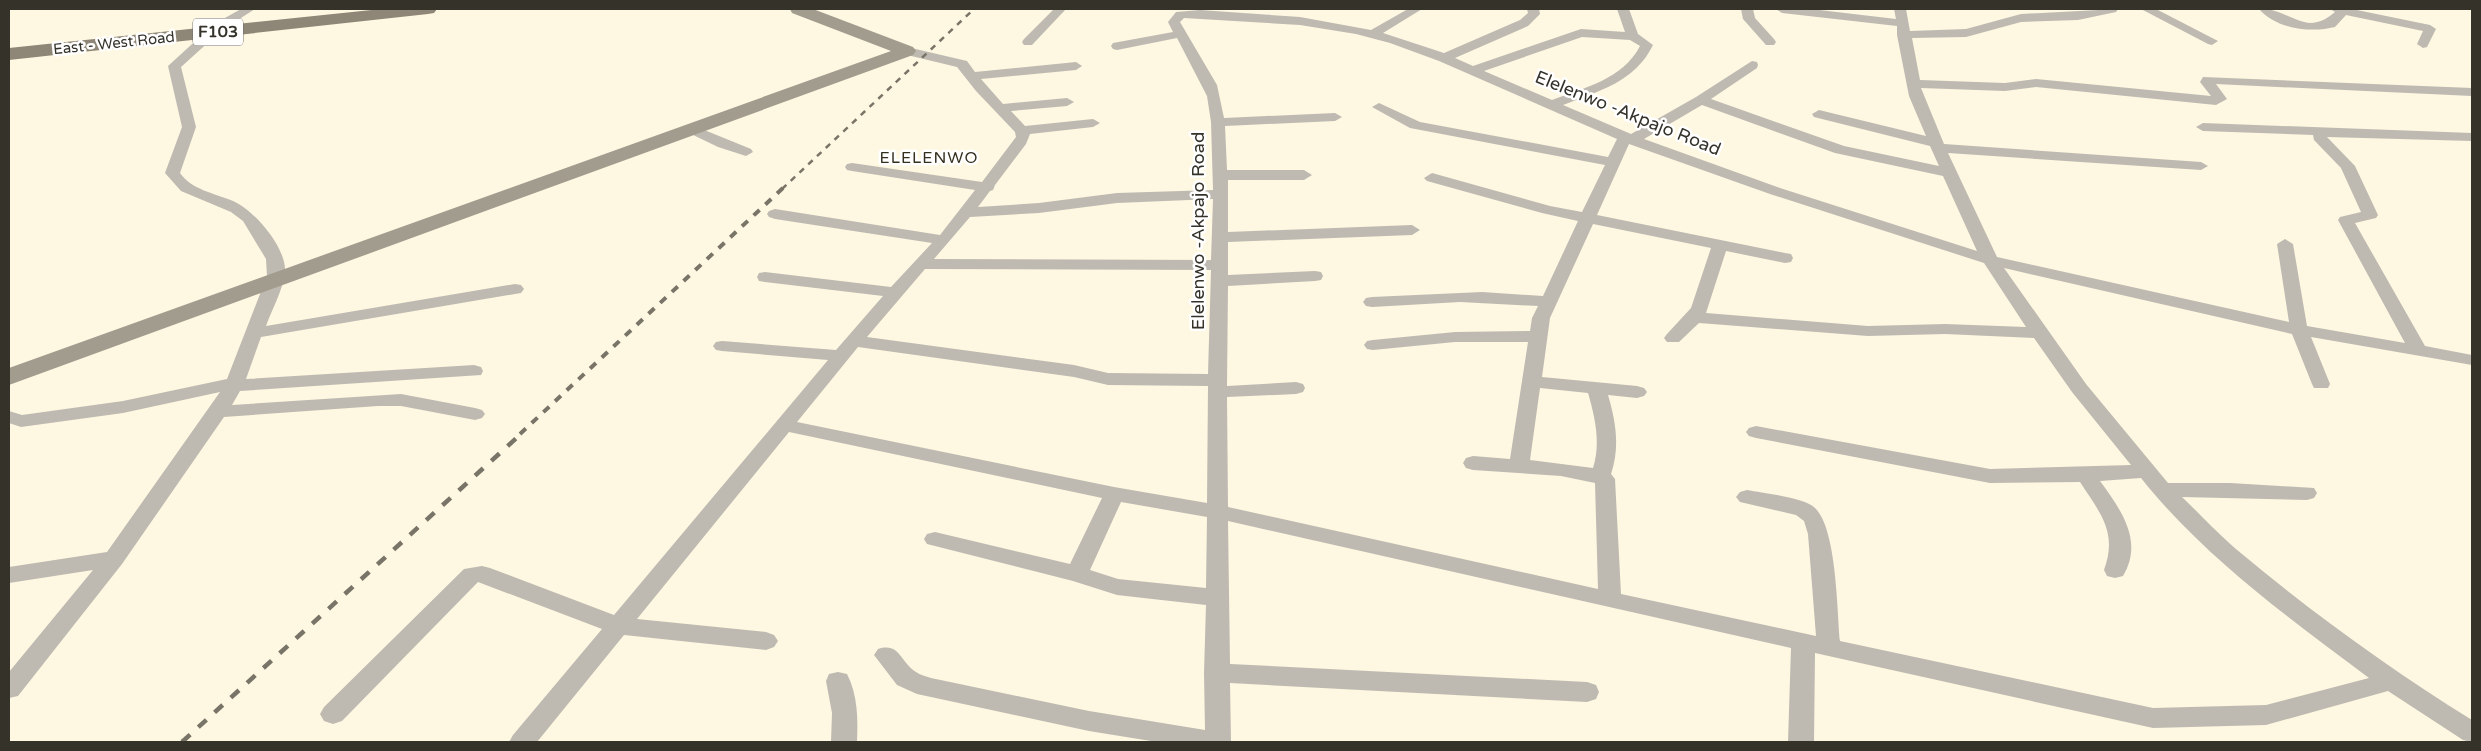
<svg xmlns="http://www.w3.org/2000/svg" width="2481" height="751" viewBox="0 0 2481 751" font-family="'Varela Round',sans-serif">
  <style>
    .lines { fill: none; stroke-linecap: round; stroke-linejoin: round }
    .street { fill: #bebab1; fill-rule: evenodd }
    .secondary { fill: #a29c8e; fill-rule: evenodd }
    .primary { fill: #8e8676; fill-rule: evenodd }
    .rail-far2 { stroke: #797468; stroke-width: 2.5; stroke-dasharray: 6 6; stroke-linecap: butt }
    .rail-far1 { stroke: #797468; stroke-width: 4; stroke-dasharray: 8 8; stroke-linecap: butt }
    .rail { stroke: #797468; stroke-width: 4.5; stroke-dasharray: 11 11; stroke-linecap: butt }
    .labels { text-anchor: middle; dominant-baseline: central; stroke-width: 5; stroke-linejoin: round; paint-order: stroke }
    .far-street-label { font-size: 15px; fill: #35322a; stroke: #fff }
    .shield { fill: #fff; stroke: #72706a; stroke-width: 1 }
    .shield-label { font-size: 16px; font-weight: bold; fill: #35322a }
    .far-quarter-label { font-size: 16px; letter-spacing: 1px; fill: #342f1d; stroke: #fff }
    .street-label { font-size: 18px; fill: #35322a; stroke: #fff }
  </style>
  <rect width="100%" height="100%" fill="#fef7e1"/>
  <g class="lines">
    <g class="street">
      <path d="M241 9H255L222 30 181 67 196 127 180 173C192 190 214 193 233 201 253 209 287 248 285 272 283 290 272 309 266 326L515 284 521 285 524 289 521 293 515 294 261 337 246 379 474 365 481 367 483 371 481 375 240 391 232 405 401 394 475 408 482 410 485 414 482 418 475 420 401 406H378L224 417 122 564 18 696 9 698V672L93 570 9 583V567L107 552 220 392 123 413 21 427 9 423V411L22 415 123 401 227 379 267 276 266 259 243 221 231 212 181 191 165 173 182 127 168 66 214 24Z"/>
      <polygon points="1054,9 1066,9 1032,45 1024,45 1022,42 1024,39"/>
      <path d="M1408 9H1422L1383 33 1444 53 1520 20 1528 13 1527 9H1539L1540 14 1528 26 1455 58 1473 66 1581 29 1625 32 1617 9H1629L1638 34 1653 45C1635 82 1599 91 1563 105L1631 134 1696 97 1752 61 1757 62 1758 65 1757 68 1711 99 1844 146 1939 166 1930 146 1814 117 1812 114 1819 110 1926 136 1909 96 1897 35V26L1782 13 1776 9H1811L1896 19 1894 9H1906L1910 31 1966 29 2021 14 2118 9 2116 12 2078 20 2021 22 1966 37 1912 38 1920 80 2005 83 2036 79 2211 96 2200 82 2203 77 2472 88V96L2216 84 2227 99 2216 105 2036 87 2005 91 1921 88 1944 144 2201 162 2208 166 2201 170 1948 153 1997 257 2289 322 2277 244 2285 239 2293 244 2307 326 2405 343 2338 220 2340 217 2361 212 2341 168 2314 140 2313 135 2203 131 2196 127 2203 123 2472 133V141L2327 137 2355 166 2378 215 2376 218 2355 223 2425 346 2472 355V365L2311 337 2330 384 2328 388H2314L2312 384 2292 334 2004 268 2086 384 2168 483H2230L2314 488 2317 493 2314 498 2307 500 2182 497C2202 516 2221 537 2242 554 2315 615 2392 670 2472 720V742L2463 740 2388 691 2266 725 2153 728 1815 653 1814 742H1788L1791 648 1228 521 1230 664 1587 682 1596 685 1599 692 1596 699 1587 702 1230 683 1231 742H1157L1089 731 917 694 897 685 874 655 878 649C900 642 900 662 916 672 920 675 926 676 931 678L1089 711 1205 730 1204 673 1206 605 1117 595 1073 581 927 544 924 539 927 534 935 532 1070 564 1102 498 789 432 637 619 766 632 774 635 778 641 774 647 766 650 624 635 537 742H509L513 735 602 629 478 582 342 721 333 724 324 721 320 714 324 707 464 569 482 566 490 568 614 615 828 360 722 351 716 350 713 346 716 342 722 341 836 350 883 296 765 282 759 281 757 277 759 273 765 272 891 287 932 243 775 219 769 217 767 214 769 211 775 209 940 235 975 190 852 171 847 170 845 167 847 164 852 163 982 182 1016 137 1015 132 976 91 957 67 903 54 901 51 903 48 907 47 967 61 975 72 1076 62 1082 66 1076 70 981 79 1003 104 1067 98 1074 102 1067 106 1011 111 1025 126 1093 119 1100 123 1093 127 1030 134 1026 144 995 185 993 190 990 191 978 207 1039 203 1117 193 1213 190 1211 122 1207 96 1177 38 1117 50 1113 49 1111 46 1113 43 1173 32 1168 22 1176 12 1200 10 1300 17 1371 30ZM1184 18 1300 25 1356 34 1390 43 1439 61 1617 139 1608 157 1420 122 1379 103 1372 107 1410 128 1605 165 1582 212 1550 206 1432 173 1424 178 1427 181 1542 213 1578 221 1543 296 1482 292 1372 297 1366 298 1363 302 1366 306 1372 307 1460 302 1538 306 1532 318 1530 331 1455 332 1373 340 1367 341 1364 345 1367 349 1373 350 1455 342H1528L1510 459 1473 456 1466 458 1463 463 1466 468 1473 470 1561 476 1595 483 1598 589 1228 507 1227 397 1296 394 1303 392 1305 388 1303 384 1296 382 1227 386 1228 286 1315 281 1321 280 1323 276 1321 272 1315 271 1228 275V242L1412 235 1420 230 1412 225 1228 232V180H1304L1312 175 1304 170H1227L1225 126 1335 121 1342 117 1335 113 1224 118 1217 85 1180 22ZM1582 37 1630 40 1640 46C1623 79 1584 88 1552 100L1484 71ZM1702 105 1835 153 1943 176 1977 251 1780 188 1644 139ZM1629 144 1770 194 1984 263 2026 327 1945 324 1868 326 1706 313 1726 251 1785 263 1791 262 1793 258 1791 254 1785 253 1597 215ZM1213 199 1211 260 934 259 970 217 1039 213 1117 203ZM1593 224 1711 248 1691 308 1667 334 1664 338 1667 342H1679L1699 323 1868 336 1945 334 2034 338 2072 392 2131 465 1990 469 1756 426 1749 428 1746 432 1749 436 1756 438 1990 483 2080 482C2100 513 2118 532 2104 570L2107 576 2115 578 2123 576C2144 541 2121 510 2100 481L2141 478C2204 557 2289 618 2369 678L2266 705 2153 708 1840 641C1837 611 1837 519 1811 505 1798 497 1763 493 1747 490L1740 492 1736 497 1740 502 1796 515 1804 521 1808 534 1816 636 1621 594 1615 479 1611 474C1620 447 1616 422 1608 395L1637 398 1644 396 1647 392 1644 388 1637 386 1542 377 1550 318ZM925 269 1211 270 1208 374 1108 373 1074 365 867 337ZM858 347 1074 377 1108 385 1208 386 1207 503 1114 487 797 422ZM1540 388 1588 393C1595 417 1601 443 1593 468L1530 460ZM1121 502 1207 517 1206 588 1118 579 1090 570Z"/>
      <polygon points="1741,9 1753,9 1755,18 1774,39 1776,42 1774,45 1766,45 1743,19"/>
      <polygon points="2141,9 2156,9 2218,41 2212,45 2208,44"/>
      <path d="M2259 9C2290 7 2304 39 2335 12L2330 9H2352L2430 25 2436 29 2427 47 2423 48 2417 44 2423 31 2346 15 2335 27C2311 33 2276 29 2259 9Z"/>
      <polygon points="692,125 751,149 753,152 746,156 718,147 687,132 685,129"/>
      <path d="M838 672 847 674C858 695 858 720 857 742H831L832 713 826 681 829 674Z"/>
    </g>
    <polygon class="secondary" points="790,9 813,9 913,47 916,51 913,55 9,385 9,368 891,51 792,13"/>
    <polygon class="primary" points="381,9 437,9 434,13 428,14 9,60 9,48"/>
    <polyline class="rail-far2" points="782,189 974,9"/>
    <polyline class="rail-far1" points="520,434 783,188"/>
    <polyline class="rail" points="182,742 522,433"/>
  </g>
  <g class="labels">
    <g class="far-street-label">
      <text transform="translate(114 43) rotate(-6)">East - West Road</text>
    </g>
    <rect class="shield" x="193" y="18.5" width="50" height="27" rx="4"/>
    <g class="shield-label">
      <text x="218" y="32">F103</text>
    </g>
    <g class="far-quarter-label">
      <text x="929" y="158">ELELENWO</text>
    </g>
    <g class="street-label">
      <text transform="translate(1628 113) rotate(22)">Elelenwo -Akpajo Road</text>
      <text transform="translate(1198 231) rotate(-90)">Elelenwo -Akpajo Road</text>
    </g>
  </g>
  <rect width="2481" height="751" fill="none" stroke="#35322a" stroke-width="20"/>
</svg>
